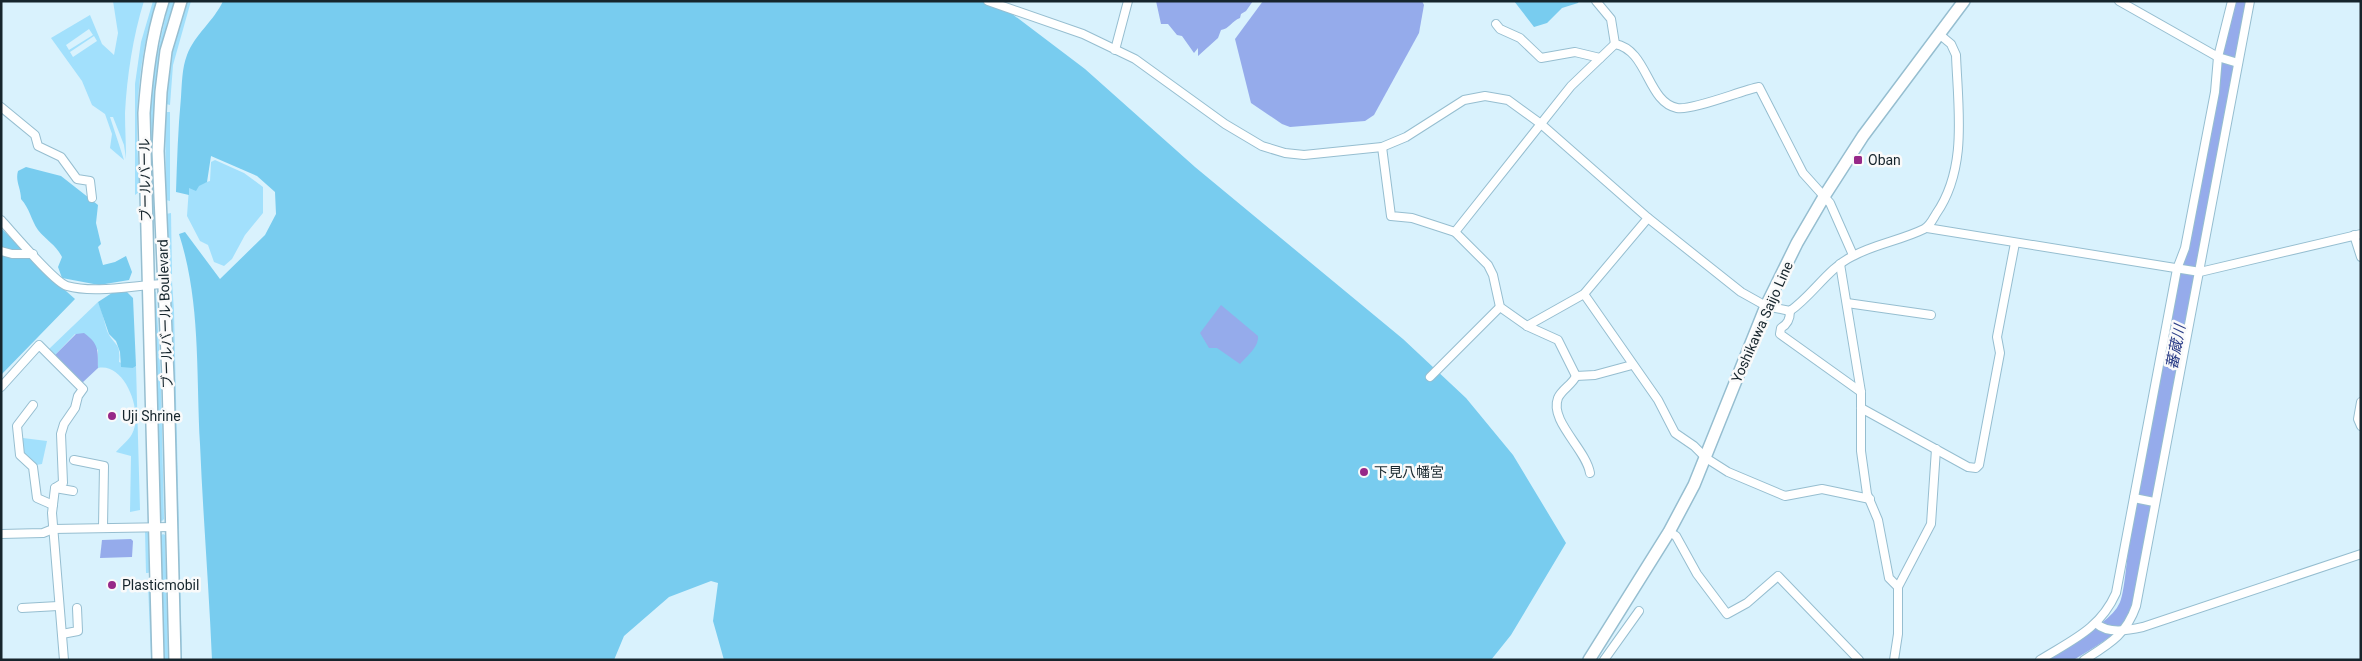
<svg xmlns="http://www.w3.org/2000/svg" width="2362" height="661" viewBox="0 0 2362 661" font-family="Roboto,'Noto Sans JP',sans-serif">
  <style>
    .green { fill: #a2e0fc; fill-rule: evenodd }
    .forest { fill: #78ccef }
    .water { fill: #95abeb }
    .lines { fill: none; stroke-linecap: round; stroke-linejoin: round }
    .river { stroke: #95abeb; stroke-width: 16 }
    .street-casing { stroke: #96bed0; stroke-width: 10 }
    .secondary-casing { stroke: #96bed0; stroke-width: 14 }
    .street { stroke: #fff; stroke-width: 8 }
    .secondary { stroke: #fff; stroke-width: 11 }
    .poi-dot { fill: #972888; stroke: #fafafa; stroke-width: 2 }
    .labels { text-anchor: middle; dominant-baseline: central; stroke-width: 5; stroke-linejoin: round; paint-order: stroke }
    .poi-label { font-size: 14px; fill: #16252c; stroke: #fafafa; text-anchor: start }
    .street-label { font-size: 14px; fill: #16252c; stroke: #fafafa }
    .water-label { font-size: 15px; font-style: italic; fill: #2c3e88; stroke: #fafafa }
  </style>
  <rect width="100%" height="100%" fill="#d9f2fd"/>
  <g class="green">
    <path d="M113 1H144C133 36 127 76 125 113 125 128 126 144 126 159L124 145 113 117H110L124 160 110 148 112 134 105 114 92 105 82 81 51 38 90 15 102 44 114 55 118 33ZM89 29 93 35 69 50 66 45ZM94 36 97 41 73 57 70 52Z"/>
    <path d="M153 1H157C142 44 137 89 137 134 137 154 140 173 139 192L135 195V84L141 42Z"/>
    <polygon points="169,1 175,1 167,23 154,108 154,277 152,276 149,108 152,78"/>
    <polygon points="186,1 191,1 173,65 170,105 166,104 171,56"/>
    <polygon points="165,112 170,112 170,201 166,200"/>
    <polygon points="215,160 244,173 263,187 263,213 245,235 232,259 224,266 214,262 208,245 200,241 187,216 189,187 210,181 211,162"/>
    <polygon points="171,213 172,274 168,275 166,214"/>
    <polygon points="168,281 172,281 174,311 182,660 178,660"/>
    <polygon points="156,292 161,387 164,519 162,521 160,520 153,293"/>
    <path d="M98 302C103 312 104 323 108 333 115 346 121 343 119 362L133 368 136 366 140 510 130 512 131 456 116 452C121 446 129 440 132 434 144 413 125 362 98 368V350L75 334 55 355 49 349Z"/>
    <polygon points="23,438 47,441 42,464 36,465 23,453"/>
    <polygon points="145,530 149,534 150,572 148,573 146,573"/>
    <polygon points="163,534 165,535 168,660 164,660 160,536"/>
    <polygon points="152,583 155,660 151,660 148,584"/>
  </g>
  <g class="forest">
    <path d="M223 1H995L1085 69 1195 167 1403 339 1466 398 1513 455 1566 543 1511 635 1491 660H724L713 621 718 583 711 581 669 597 624 636 614 660H212C209 588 203 516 200 444 196 374 201 302 179 234L185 232 220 279 265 235 276 214 275 192 257 176 211 156 207 182 199 186 196 191 189 188V195L176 192C177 160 178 129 181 97 182 83 182 68 187 55 195 34 214 21 223 1Z"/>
    <polygon points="1514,1 1579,1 1578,3 1562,8 1547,23 1534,27"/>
    <path d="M26 167 61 176 98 205 96 223 101 244 98 247 103 265 115 262 126 256 132 272 129 280 99 285 62 278 58 267 62 257C56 245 46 240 38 230 31 220 30 209 21 199 21 188 15 181 18 171Z"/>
    <polygon points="1,228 48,275 75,299 1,375"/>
    <polygon points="115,291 127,292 133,298 136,366 133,368 121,367 120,352 116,341 109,334 98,302"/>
  </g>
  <g class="water">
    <path d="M1156 1H1253L1246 11 1241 14 1240 18C1232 21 1229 29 1221 30L1218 38 1198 56V48L1194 53 1182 36 1177 35 1168 24H1161Z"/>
    <polygon points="1263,1 1422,1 1424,5 1419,33 1374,115 1365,121 1290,127 1282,124 1251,103 1235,39"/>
    <path d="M1221 305 1258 336C1259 347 1247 356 1240 364L1217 348H1209L1200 333Z"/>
    <path d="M84 333C99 344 98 350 98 368L82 383 55 355 76 334Z"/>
    <polygon points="131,539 133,541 132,557 100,558 102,540"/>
  </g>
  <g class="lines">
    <path class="river" d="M2058 660C2078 647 2118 628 2127 606 2133 593 2135 557 2137 541L2241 1"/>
    <defs>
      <g id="street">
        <path d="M988 1 1083 34 1135 59 1225 124 1262 146 1285 153 1304 155 1382 147 1406 137 1464 100 1485 96 1508 100 1541 124 1648 218 1741 292 1766 306 1790 311C1813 295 1828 268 1853 256 1875 244 1902 240 1924 229 1930 226 1933 219 1936 214 1968 168 1958 109 1956 55L1951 44 1939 34"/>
        <polyline points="1596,1 1611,19 1615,44"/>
        <polyline points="2119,1 2218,57 2238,63"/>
        <polyline points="1496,24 1500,29 1520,38 1541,58 1575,52 1600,58"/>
        <polyline points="1115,50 1128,1"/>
        <polyline points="1,107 35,135 38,146 61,157 77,179 90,181 92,198"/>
        <polyline points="1382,147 1391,216 1412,218 1455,232 1488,265 1493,275 1500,307 1527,326 1558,340 1576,376 1595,375 1632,365"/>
        <path d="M1 220C13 233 54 282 67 286 95 294 135 285 164 284"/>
        <polyline points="1927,228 2200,272 2361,234"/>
        <path d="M1455 232 1571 86 1615 44C1648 50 1647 102 1677 108 1691 111 1740 91 1759 87L1803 173 1830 203 1853 255"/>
        <polyline points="2354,235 2361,257"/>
        <polyline points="1,251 12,254 33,254"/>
        <polyline points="1840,264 1861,392 1861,451 1867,494 1878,520 1889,578 1898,587 1898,634 1894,660"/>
        <polyline points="1584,294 1658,400 1675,433 1694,446 1706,458 1728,472 1785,496 1822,489 1870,499"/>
        <polyline points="1847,303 1931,315"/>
        <path d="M1790 311C1790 319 1788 324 1781 328L1780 334 1861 392"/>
        <polyline points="1527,326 1584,294 1648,218"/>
        <path d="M1576 376C1572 385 1562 389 1558 398 1549 421 1586 449 1590 473"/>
        <polyline points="1430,377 1500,307"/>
        <polyline points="1,387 39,345 83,389 78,396 75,408 64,424 61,434 63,483 55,488 52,513 64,660"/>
        <polyline points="2361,402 2358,419 2361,426"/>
        <polyline points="33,405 17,426 20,455 33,467 37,498 53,505"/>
        <polyline points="1861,408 1968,467 1976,468 1979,465 2000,353 1997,337 2015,243"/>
        <polyline points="74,460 104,466 103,527"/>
        <polyline points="55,488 73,491"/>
        <polyline points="2134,498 2154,502"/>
        <polyline points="1669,532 1676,536 1697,574 1727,614 1747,603 1778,576 1859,660"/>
        <polyline points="1,534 43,533 53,529 172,527"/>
        <polyline points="1898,587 1931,524 1936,449"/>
        <polyline points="22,608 58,606"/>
        <path d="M2097 624C2108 634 2129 630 2143 627L2361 554"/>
        <polyline points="62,634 78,631 77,608"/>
        <polyline points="1604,660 1639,611"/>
        <path d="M2040 660C2072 640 2100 629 2116 593L2177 269 2185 248 2215 92 2218 57 2232 1"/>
        <path d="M2084 660C2109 644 2126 635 2136 606L2250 1"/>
      </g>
      <g id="secondary">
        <path d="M158 660 144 113C147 75 151 38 163 1"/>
        <polyline points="175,660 168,378 158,151 161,92 166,51 181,1"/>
        <polyline points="1589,660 1669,532 1694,485 1766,306 1797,243 1825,195 1863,136 1964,1"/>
      </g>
    </defs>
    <use href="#street" class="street-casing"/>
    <use href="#secondary" class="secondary-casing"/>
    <use href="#street" class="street"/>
    <use href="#secondary" class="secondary"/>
  </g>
  <g class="poi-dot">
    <rect x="1853" y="155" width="10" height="10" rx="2.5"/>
    <circle cx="112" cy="416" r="5"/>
    <circle cx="1364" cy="472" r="5"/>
    <circle cx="112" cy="585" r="5"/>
  </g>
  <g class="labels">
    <g class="poi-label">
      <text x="1868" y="160">Oban</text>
      <text x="122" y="416">Uji Shrine</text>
      <text x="1374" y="472">下見八幡宮</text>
      <text x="122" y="585">Plasticmobil</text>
    </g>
    <g class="street-label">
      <text transform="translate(145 180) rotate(-91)">ブールバール</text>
      <text transform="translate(165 314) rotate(-92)">ブールバール Boulevard</text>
      <text transform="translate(1762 322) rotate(-66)">Yoshikawa Saijo Line</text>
    </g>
    <g class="water-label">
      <text transform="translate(2176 347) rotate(-79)">蕃蔵川</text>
    </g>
  </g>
  <rect width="2362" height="661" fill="none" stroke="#16252c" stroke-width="5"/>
</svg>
